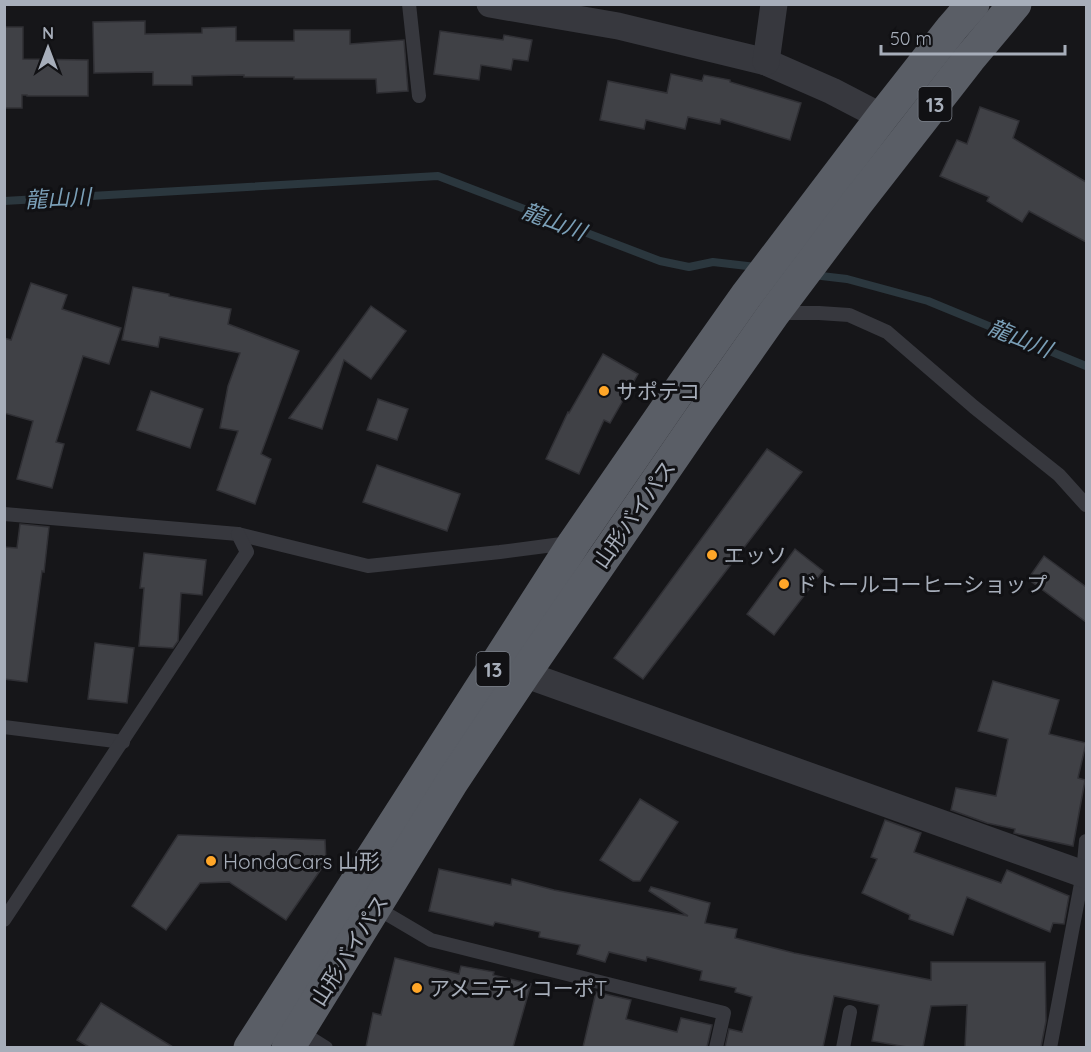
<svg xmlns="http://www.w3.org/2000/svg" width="1091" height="1052" viewBox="0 0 1091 1052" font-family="Quicksand,'Noto Sans JP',sans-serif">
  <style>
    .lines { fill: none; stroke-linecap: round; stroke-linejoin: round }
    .stream { stroke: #2b373e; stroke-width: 8 }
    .building { fill: #404146; stroke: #303035; stroke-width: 1.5 }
    .service { stroke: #37383e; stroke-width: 14 }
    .minor { stroke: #37383e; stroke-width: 27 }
    .trunk { stroke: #5a5e66; stroke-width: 33 }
    .poi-dot { fill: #ffa628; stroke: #111114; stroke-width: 2 }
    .labels { text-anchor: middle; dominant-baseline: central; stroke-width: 6; stroke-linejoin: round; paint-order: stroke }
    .shield { fill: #111114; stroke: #7a7f88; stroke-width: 1.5 }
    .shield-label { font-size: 20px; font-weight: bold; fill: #a7aeba }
    .poi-label { font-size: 21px; fill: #a7aeba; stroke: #111114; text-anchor: start }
    .street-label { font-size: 21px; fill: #a7aeba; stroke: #111114 }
    .water-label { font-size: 22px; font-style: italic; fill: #7ba0b8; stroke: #111114 }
  </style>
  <rect width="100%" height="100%" fill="#161619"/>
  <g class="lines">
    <g class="stream">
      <polyline points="4,201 438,176 660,261 689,267 713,262 756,267"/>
      <polyline points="813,275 847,279 928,301 1086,366"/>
    </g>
  </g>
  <g class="building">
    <polygon points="145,21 145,34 202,33 202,28 236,27 236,41 294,41 294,30 350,30 350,44 404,40 408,91 377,93 376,79 294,79 294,77 244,77 244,75 192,76 192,85 153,85 153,72 94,73 93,22"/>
    <polygon points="4,27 23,27 23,59 88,60 88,96 27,96 27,95 22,95 22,108 4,108"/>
    <polygon points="440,31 503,40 504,35 532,40 528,61 513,59 511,70 481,65 479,80 434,74"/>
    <polygon points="671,74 702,81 704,75 730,80 730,82 801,103 790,140 721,119 720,124 688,117 685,129 646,120 644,129 600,120 608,81 667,93"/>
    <polygon points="980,107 1019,121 1013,138 1086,182 1086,242 1029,211 1022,222 987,201 989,197 940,176 957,140 967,144"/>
    <polygon points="31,283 67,295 62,309 121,328 109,364 83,356 56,442 64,444 52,488 17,479 33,421 4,413 4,338 11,340"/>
    <polygon points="133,287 169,294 169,296 231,309 228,324 299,351 261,454 271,459 255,504 217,490 238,431 220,428 228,386 240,353 160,337 158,347 122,340"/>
    <polygon points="371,306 406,331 371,379 344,360 322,429 289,418"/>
    <polygon points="603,354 638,374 610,423 604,420 579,474 546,459 568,412 569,413"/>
    <polygon points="151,391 203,409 190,448 137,430"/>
    <polygon points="378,399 408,409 397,440 367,430"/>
    <polygon points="767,449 802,472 643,679 614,658"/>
    <polygon points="377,465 460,494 447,531 363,502"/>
    <polygon points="20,524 49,527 44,572 42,571 27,682 4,679 4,547 17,548"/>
    <polygon points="795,549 823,571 774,635 747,614"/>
    <polygon points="144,553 206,560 202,595 181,593 178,641 173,648 139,646 144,588 140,588"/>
    <polygon points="1044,556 1086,587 1086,622 1028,579"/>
    <polygon points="95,643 134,648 127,703 88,699"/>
    <polygon points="993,681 1059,700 1049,734 1086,743 1078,778 1085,780 1073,846 1014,833 1015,829 987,823 951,810 956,788 996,796 1008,739 978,731"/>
    <polygon points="640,799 678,822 640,881 633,881 600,860"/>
    <polygon points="885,820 921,833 914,852 1001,883 1007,870 1069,896 1064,924 1053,923 1050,932 967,897 953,935 909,919 910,915 862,893 877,859 871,857"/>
    <polygon points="178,835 325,840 326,862 286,920 229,882 200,883 166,930 132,906"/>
    <polygon points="439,869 511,885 512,879 554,890 688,916 649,891 651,887 710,903 705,923 737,929 735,938 794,953 931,980 931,962 1045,962 1046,1021 1041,1047 965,1047 967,1005 931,1006 923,1047 907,1047 872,1041 879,1005 834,996 823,1047 725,1047 729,1029 742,1032 752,997 735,992 736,988 700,980 702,971 647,957 646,961 609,952 605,962 577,954 580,945 539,937 540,932 495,922 493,926 429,911"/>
    <polygon points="395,958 459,974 461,966 494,972 493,975 531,984 513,1047 366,1047 373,1013 381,1015"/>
    <polygon points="596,992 631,1000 626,1019 677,1032 681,1018 712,1025 707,1047 583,1047"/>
    <polygon points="101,1003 173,1047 89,1047 77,1040"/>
  </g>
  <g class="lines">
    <g class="service">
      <polyline points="409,4 419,96"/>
      <polyline points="779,313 819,313 849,315 887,332 974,407 1059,475 1086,505"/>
      <polyline points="4,514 238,534 368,566 500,552 569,543"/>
      <polyline points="4,727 123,742"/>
      <polyline points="375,907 431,940 724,1013 716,1048"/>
      <polyline points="4,920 247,552 238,534"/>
      <polyline points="299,1031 326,1048"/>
      <polyline points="843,1048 850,1012"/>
      <polyline points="1050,1048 1083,873 1086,841"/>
    </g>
    <g class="minor">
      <polyline points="490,4 618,26 766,62 832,91 882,117"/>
      <polyline points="766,62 774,4"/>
      <polyline points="524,674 1086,875"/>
    </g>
    <g class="trunk">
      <polyline points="250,1048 574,543 683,385 746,296 882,117 952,28 973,4"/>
      <polyline points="288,1048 452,782 524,674 698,421 774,313 856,204 969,59 1015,4"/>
    </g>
  </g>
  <g class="poi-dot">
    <circle cx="604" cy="391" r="6"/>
    <circle cx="712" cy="555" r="6"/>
    <circle cx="784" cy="584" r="6"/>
    <circle cx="211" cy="861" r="6"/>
    <circle cx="417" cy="988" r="6"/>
  </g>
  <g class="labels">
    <g class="shield">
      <rect x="918.5" y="87" width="33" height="34" rx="4.5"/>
      <rect x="476.5" y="652" width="33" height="34" rx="4.5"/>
    </g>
    <g class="shield-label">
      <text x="935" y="104">13</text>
      <text x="493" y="669">13</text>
    </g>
    <g class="poi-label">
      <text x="616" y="391">サポテコ</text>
      <text x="724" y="555">エッソ</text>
      <text x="796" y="584">ドトールコーヒーショップ</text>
      <text x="223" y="861">HondaCars 山形</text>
      <text x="429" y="988">アメニティコーポT</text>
    </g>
    <g class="street-label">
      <text transform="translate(634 514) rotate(-55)">山形バイパス</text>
      <text transform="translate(349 950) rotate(-58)">山形バイパス</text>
    </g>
    <g class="water-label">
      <text transform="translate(58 198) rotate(-3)">龍山川</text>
      <text transform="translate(554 221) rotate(21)">龍山川</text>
      <text transform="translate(1020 338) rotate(22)">龍山川</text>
    </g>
  </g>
  <rect width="1091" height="1052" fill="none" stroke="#a7aeba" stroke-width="12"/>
  <g transform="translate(48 48)" stroke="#111114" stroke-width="4.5" paint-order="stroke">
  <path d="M0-4.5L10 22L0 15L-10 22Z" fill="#a7aeba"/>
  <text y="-9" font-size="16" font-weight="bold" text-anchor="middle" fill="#a7aeba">N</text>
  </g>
  <path d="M881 45v9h184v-9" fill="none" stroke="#a7aeba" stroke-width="3"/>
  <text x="890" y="45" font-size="18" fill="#a7aeba" stroke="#111114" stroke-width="4.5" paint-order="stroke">50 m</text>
</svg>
